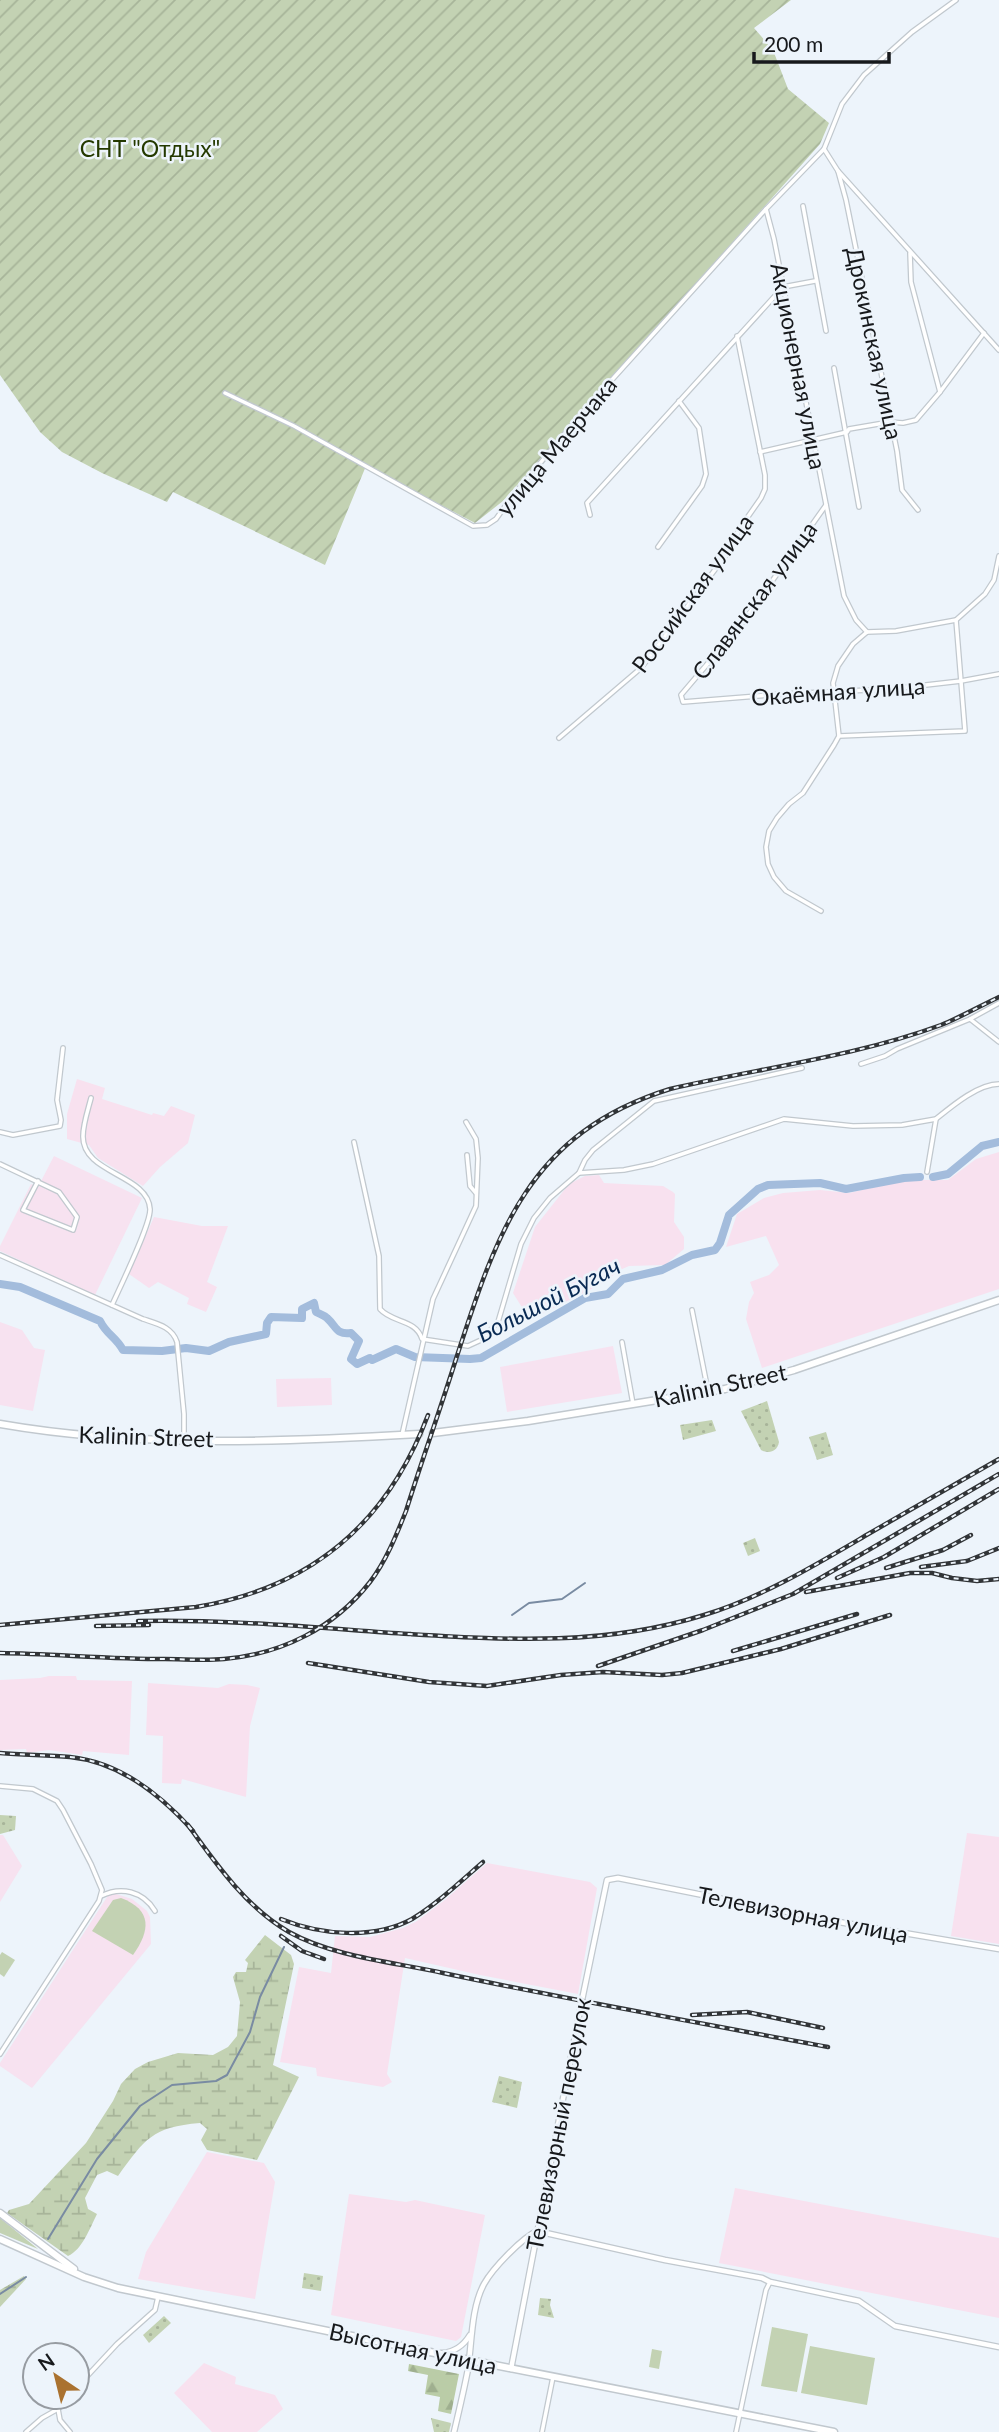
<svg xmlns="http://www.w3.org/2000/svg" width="999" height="2432" viewBox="0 0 999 2432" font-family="Lato,sans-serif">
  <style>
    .commercial { fill: #f8e1ef }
    .education { fill: #f7e2f0 }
    .grass { fill: #c3d2b3 }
    .forest { fill: url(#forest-firs) }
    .wetland { fill: url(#wetland-marsh) }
    .park { fill: url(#park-dots) }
    .garden { fill: url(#garden-furrows) }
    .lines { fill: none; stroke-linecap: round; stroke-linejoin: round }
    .stream { stroke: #798ba2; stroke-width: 2 }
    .river { stroke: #a3bcdc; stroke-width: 8 }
    .minor-casing { stroke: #c1c8ce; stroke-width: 6 }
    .tertiary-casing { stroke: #c1c8ce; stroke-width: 7 }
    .primary-casing { stroke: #c1c8ce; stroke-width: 9 }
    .minor { stroke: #fff; stroke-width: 3.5 }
    .tertiary { stroke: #fff; stroke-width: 4.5 }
    .primary { stroke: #fff; stroke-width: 6 }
    .rail-casing { stroke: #313437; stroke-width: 4.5 }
    .rail { stroke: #edf4fb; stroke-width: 2; stroke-dasharray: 5; stroke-linecap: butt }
    .labels { text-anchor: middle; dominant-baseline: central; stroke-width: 5; stroke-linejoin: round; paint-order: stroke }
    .park-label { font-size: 23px; fill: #243900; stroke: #edf4fb }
    .street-label { font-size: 23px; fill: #17191c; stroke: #edf4fb }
    .water-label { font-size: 24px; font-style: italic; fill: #092a53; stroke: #edf4fb }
  </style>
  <defs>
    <pattern id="forest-firs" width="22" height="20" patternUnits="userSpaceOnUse" patternTransform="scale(1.75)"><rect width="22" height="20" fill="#bacca7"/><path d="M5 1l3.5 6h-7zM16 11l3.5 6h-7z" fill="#9faf8f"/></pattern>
    <pattern id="wetland-marsh" width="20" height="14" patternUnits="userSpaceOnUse" patternTransform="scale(1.75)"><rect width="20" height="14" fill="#c3d2b3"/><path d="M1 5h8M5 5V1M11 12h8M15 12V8" fill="none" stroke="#a7b499"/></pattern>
    <pattern id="park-dots" width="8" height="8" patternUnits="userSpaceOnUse" patternTransform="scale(1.75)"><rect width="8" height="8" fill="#c3d2b3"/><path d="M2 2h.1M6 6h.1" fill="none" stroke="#a7b499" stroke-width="1.8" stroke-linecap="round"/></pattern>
    <pattern id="garden-furrows" width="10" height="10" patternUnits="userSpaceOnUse" patternTransform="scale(1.75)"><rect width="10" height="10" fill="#c3d2b3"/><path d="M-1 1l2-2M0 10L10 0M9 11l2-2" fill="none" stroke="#a7b499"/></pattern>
  </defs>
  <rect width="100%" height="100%" fill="#edf4fb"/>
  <g class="commercial">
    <polygon points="77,1079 105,1088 102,1099 152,1115 153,1113 164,1116 171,1106 195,1115 188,1143 160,1167 143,1186 98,1158 89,1145 67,1139 67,1114"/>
    <polygon points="999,1152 999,1289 762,1368 746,1319 749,1302 754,1293 750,1282 769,1275 779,1265 766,1236 726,1247 737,1214 764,1198 783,1193 820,1190 849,1193 905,1180 948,1180 976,1159"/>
    <polygon points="599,1175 604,1183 663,1186 673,1192 675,1194 674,1222 684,1237 684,1249 665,1265 629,1266 620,1270 603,1283 530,1320 513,1293 535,1227 569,1184 585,1176"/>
    <polygon points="154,1217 202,1226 228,1226 207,1282 217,1287 206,1312 187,1304 189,1298 158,1282 149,1288 129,1274"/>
    <polygon points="49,1676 76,1676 77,1680 132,1681 129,1755 83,1751 82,1755 49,1750 27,1753 26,1749 0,1750 0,1680 40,1678"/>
    <polygon points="148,1683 218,1688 229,1684 247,1685 260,1688 250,1726 246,1797 182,1779 181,1784 162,1783 163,1736 146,1735"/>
    <polygon points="967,1833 999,1837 999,1944 951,1936"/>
    <polygon points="487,1863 590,1882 597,1888 578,1994 480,1975 405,1958 387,2074 392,2082 383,2087 317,2076 316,2068 280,2062 299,1967 331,1973 335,1936 370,1937 403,1928 417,1921 446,1899"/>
    <polygon points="207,2152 264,2163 275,2182 255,2299 138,2279 146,2252"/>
    <polygon points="735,2188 999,2238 999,2318 719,2263"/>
    <polygon points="349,2194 406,2202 415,2200 485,2215 461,2337 456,2341 331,2315"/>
    <polygon points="204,2363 236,2377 235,2384 275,2395 283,2409 257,2432 212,2432 174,2393"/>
  </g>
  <g class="education">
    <polygon points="54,1156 142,1198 95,1295 0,1251 0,1246 31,1184 38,1187"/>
    <polygon points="0,1322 22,1330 34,1348 45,1350 33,1411 0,1405"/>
    <polygon points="613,1346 622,1393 507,1412 500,1367"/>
    <polygon points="331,1378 332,1405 277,1407 276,1379"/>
    <polygon points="0,1835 3,1835 22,1866 0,1902"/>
    <polygon points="113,1893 132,1899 147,1911 150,1917 151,1944 32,2088 0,2066 0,2063 109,1894"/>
  </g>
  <g class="grass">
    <path d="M121 1898C153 1910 150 1931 133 1955L92 1931 113 1900Z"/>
    <polygon points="2,1952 15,1960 4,1977 0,1974 0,1955"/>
    <polygon points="0,2218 38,2249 0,2233"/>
    <polygon points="772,2327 808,2334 797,2392 761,2386"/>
    <polygon points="810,2346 875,2358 867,2405 801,2393"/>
    <polygon points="652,2349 662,2351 659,2369 649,2367"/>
  </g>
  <polygon class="forest" points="409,2364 459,2374 451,2414 438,2411 440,2397 425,2394 428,2375 408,2371"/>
  <g class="wetland">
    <path d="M265 1935 291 1955 294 1964 273 2065 299 2077 257 2160 207 2150 201 2140 207 2129 200 2123C152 2127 145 2139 118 2176L107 2171 97 2175 85 2198 88 2209 97 2214C90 2228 82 2250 68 2256L7 2213 9 2210 29 2204 86 2143 113 2101 121 2084 135 2069 148 2062 178 2053 213 2055 228 2047 237 2036 240 2002 233 1977 236 1972H246L248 1963 245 1960Z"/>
    <polygon points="24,2276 26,2279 0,2307 0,2290"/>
  </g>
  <g class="park">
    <path d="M767 1401 779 1442C777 1452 769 1454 761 1450L741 1411Z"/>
    <polygon points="712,1420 716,1431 683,1440 680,1425"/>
    <polygon points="826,1432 833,1455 817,1460 809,1437"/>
    <polygon points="755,1538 760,1551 748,1556 743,1543"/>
    <polygon points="0,1815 16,1816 15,1830 0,1834"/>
    <polygon points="499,2076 522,2082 517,2108 492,2102"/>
    <polygon points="304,2273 323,2276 321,2291 302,2288"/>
    <polygon points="540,2298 551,2299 550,2305 554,2318 538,2315"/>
    <polygon points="164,2316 171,2323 149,2343 143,2335"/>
    <polygon points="431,2418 451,2423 449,2432 434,2432"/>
  </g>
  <polygon class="garden" points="0,0 791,0 754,28 773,50 788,89 829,123 820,144 503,501 475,523 366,466 325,565 173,492 167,502 102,473 62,452 40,432 0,375"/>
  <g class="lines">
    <g class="stream">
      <polyline points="512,1615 529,1603 562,1599 585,1583"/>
      <polyline points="48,2239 97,2159 140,2106 172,2085 216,2081 227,2075 250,2032 260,1997 284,1947"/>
      <polyline points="0,2294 26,2277"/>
    </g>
    <g class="river">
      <polyline points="933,1177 948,1174 982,1146 999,1142"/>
      <path d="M0 1284 20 1287 100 1321C107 1335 115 1336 123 1350L162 1351 186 1348 209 1351 229 1342 266 1334 267 1323 271 1317 302 1318V1309L314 1303 316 1312C320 1314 324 1315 327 1318 337 1327 336 1335 351 1333L359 1341 351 1359 357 1364 370 1358 372 1360 396 1349 415 1357 470 1359 481 1358 585 1298 608 1294 623 1279 662 1270 692 1255 715 1250 720 1243 729 1215 758 1189 768 1185 820 1183 846 1189 904 1178 920 1177"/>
    </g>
    <defs>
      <g id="minor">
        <polyline points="824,149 838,171 999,350"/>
        <polyline points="838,171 846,200 897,451 902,490 918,510"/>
        <polyline points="803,206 826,331"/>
        <polyline points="910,253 911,282 940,392"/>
        <polyline points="834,368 859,507"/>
        <polyline points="225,393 294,426 473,526 487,525 496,519 511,498 582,413 766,209"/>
        <polyline points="760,452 847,432 849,429 890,422 903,423 916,420 940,392 984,333"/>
        <polyline points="826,505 743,622 681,695 683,702 782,694 891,689 961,681 999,674"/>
        <polyline points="590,515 587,503 783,287 815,281"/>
        <polyline points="658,547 702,486 706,474 699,428 679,401"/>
        <polyline points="867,632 856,620 844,596 774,239 766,209 824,149 842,104 864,75 912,32 956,0"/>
        <polyline points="867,632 896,631 956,620 985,594 994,580 999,556"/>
        <polyline points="839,736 965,731 956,620"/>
        <polyline points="559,738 641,668 726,555 740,528 761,498 765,489 765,475 737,336"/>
        <polyline points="821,911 786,891 774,877 768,864 766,847 769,831 777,818 789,804 803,793 834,745 839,736 833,683 838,666 853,644 867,632"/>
        <polyline points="970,1019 999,1042"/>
        <polyline points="861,1064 885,1056 897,1049 970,1019 999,1003"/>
        <path d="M91 1098C88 1110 83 1124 83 1136 82 1174 148 1174 150 1209 151 1224 120 1287 112 1305"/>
        <polyline points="0,1132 13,1135 60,1126 61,1120 57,1100 63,1048"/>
        <path d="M354 1142 379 1256 380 1309C392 1323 416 1319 422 1339L468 1346 481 1340 498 1322 521 1244 534 1218 550 1198 579 1173 624 1170 653 1164 784 1119 853 1126 902 1125 936 1119"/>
        <polyline points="467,1155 470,1186 476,1193"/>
        <polyline points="0,1164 59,1192 77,1217 73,1230 23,1210 38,1181"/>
        <path d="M927 1172 936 1119C952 1106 978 1084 999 1084"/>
        <polyline points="579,1173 585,1160 593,1150 654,1101 802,1068"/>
        <path d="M0 1255 143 1319C158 1324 172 1327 177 1342L184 1414V1440"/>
        <polyline points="692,1310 708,1391"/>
        <polyline points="622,1342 633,1404"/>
        <polyline points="402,1435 433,1299 476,1206 478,1158 476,1139 466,1122"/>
        <polyline points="0,1786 33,1789 57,1801 63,1810 91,1864 102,1890 99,1901 0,2054"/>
        <path d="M101 1896C121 1886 143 1891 155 1911"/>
        <polyline points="77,2387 117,2344 155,2310 158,2297"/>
        <polyline points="68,2397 58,2409 60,2420 70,2432"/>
        <polyline points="26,2432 42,2418 58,2409"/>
        <polyline points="542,2432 553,2377"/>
        <polyline points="736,2432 766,2290 770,2282"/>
      </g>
      <g id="tertiary">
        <path d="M443 2353C454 2352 464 2345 470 2335"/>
        <polyline points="511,2369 582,2000 607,1880 618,1878 833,1921 999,1949"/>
        <path d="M454 2432C459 2411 464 2390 468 2369 472 2342 471 2308 484 2284 493 2268 521 2239 537 2231L665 2260 762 2278 770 2282 859 2301 895 2326 999 2347"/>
      </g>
      <g id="primary">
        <path d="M0 1424C137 1448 280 1442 419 1434"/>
        <polyline points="433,1433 528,1421 725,1389 794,1370 999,1300"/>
        <polyline points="0,2213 74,2269"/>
        <polyline points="0,2239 84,2277 118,2288 469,2360 834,2432"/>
      </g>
    </defs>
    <use href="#minor" class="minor-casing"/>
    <use href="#tertiary" class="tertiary-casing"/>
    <use href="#primary" class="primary-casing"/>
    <use href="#minor" class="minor"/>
    <use href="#tertiary" class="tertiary"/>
    <use href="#primary" class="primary"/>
    <defs>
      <g id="rail">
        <polyline points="921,1567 967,1561 999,1548"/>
        <polyline points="886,1568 943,1550 971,1535"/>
        <polyline points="837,1578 884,1557 999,1489"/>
        <polyline points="806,1592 910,1573 932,1573 952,1578 977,1581 999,1579"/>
        <path d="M138 1621C229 1619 319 1628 409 1634 510 1640 605 1646 704 1615 763 1597 817 1564 870 1533 913 1508 956 1484 999 1459"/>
        <path d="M0 1625 196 1607C311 1588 387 1524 428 1415"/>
        <polyline points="96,1626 149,1625"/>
        <polyline points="733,1651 857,1614"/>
        <path d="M0 1653C55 1654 110 1659 165 1659 184 1659 204 1661 224 1659 282 1654 334 1628 370 1582 386 1561 396 1536 406 1511 422 1460 440 1410 456 1359 497 1232 529 1133 670 1089 760 1068 854 1057 941 1025 961 1017 980 1006 999 997"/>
        <polyline points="308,1663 429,1682 487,1686 561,1675 603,1672 662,1675 682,1673 781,1649 890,1615"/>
        <polyline points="598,1666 703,1630 793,1594 999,1474"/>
        <path d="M0 1753C23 1755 47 1755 70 1757 120 1762 161 1795 193 1831"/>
        <path d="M188 1825C216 1864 247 1908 289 1932 334 1957 393 1962 443 1973 571 2000 700 2023 828 2047"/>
        <path d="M281 1919C320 1935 374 1940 412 1919 438 1903 460 1882 483 1862"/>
        <polyline points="281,1936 302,1951 324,1959"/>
        <polyline points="692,2015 747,2012 823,2028"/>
      </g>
    </defs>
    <use href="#rail" class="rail-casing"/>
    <use href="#rail" class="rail"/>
  </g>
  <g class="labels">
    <g class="park-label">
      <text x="150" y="148">СНТ "Отдых"</text>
    </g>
    <g class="street-label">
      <text transform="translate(875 343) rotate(78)">Дрокинская улица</text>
      <text transform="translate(799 366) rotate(79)">Акционерная улица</text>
      <text transform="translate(556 446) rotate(-50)">улица Маерчака</text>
      <text transform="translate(692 593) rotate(-54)">Российская улица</text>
      <text transform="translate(754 600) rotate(-53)">Славянская улица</text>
      <text transform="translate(838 691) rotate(-4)">Окаёмная улица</text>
      <text transform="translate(720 1385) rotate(-12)">Kalinin Street</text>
      <text transform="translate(146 1436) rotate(2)">Kalinin Street</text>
      <text transform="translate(803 1914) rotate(11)">Телевизорная улица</text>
      <text transform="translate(558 2124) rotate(-79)">Телевизорный переулок</text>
      <text transform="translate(413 2348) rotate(12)">Высотная улица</text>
    </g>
    <g class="water-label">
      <text transform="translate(548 1299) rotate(-27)">Большой Бугач</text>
    </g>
  </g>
  <g transform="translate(56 2376) rotate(325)"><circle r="33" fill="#edf4fb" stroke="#979ca2" stroke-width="2"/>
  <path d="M0-5L12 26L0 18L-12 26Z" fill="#aa7230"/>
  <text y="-10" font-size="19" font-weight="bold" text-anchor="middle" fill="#17191c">N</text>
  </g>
  <path d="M754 52v10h135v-10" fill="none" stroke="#17191c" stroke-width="3.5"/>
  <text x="764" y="52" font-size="21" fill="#17191c" stroke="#edf4fb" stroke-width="5" paint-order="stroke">200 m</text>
</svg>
